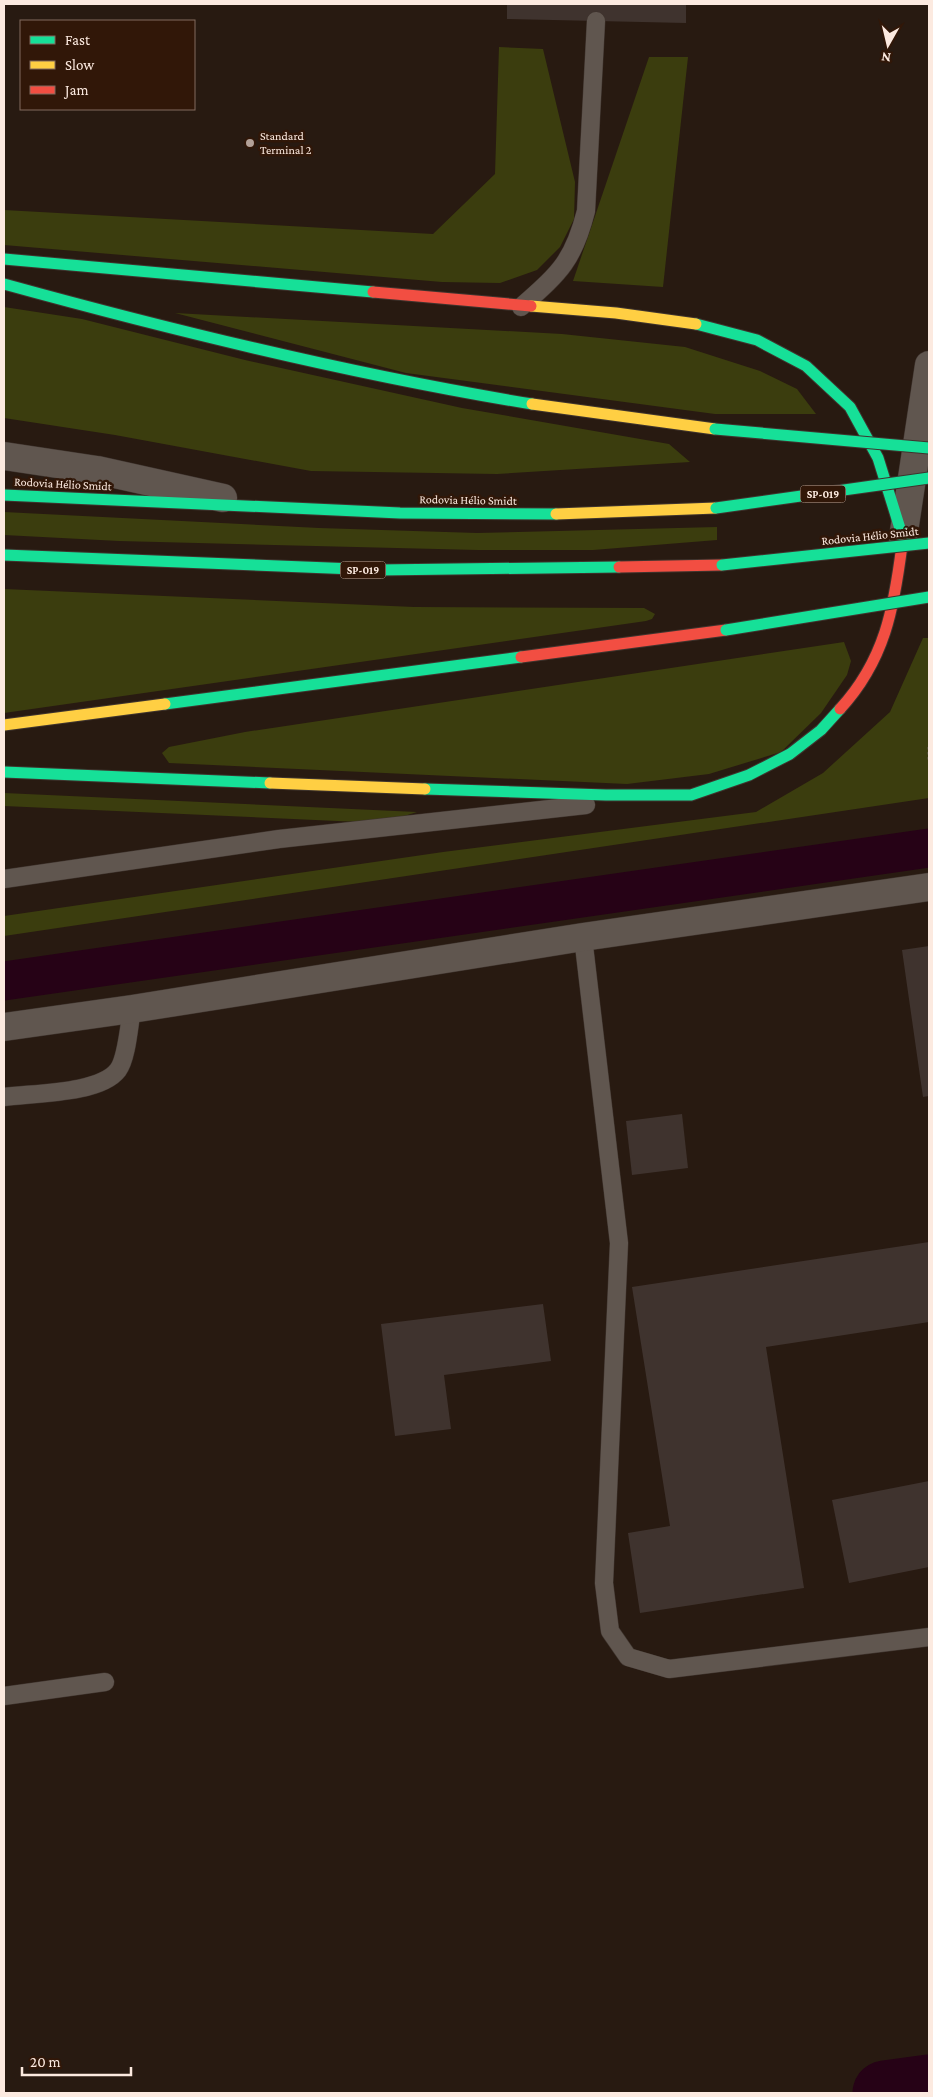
<svg xmlns="http://www.w3.org/2000/svg" width="933" height="2097" viewBox="0 0 933 2097" font-family="'Crimson Pro',serif">
  <style>
    .green { fill: #3b3d0e }
    .lines { fill: none; stroke-linecap: round; stroke-linejoin: round }
    .canal { stroke: #260216; stroke-width: 39 }
    .river { stroke: #260216; stroke-width: 65 }
    .building { fill: #3f332e }
    .lane-casing { stroke: #3f342e; stroke-width: 19 }
    .street-casing { stroke: #3f342e; stroke-width: 29 }
    .fast-casing { stroke: #3f342e; stroke-width: 13 }
    .slow-casing { stroke: #3f342e; stroke-width: 13 }
    .jam-casing { stroke: #3f342e; stroke-width: 13 }
    .path { stroke: #635852; stroke-width: 3; stroke-dasharray: 2.5 2.5; stroke-linecap: butt }
    .lane { stroke: #60564f; stroke-width: 18 }
    .street { stroke: #60564f; stroke-width: 28 }
    .fast { stroke: #16e098; stroke-width: 11 }
    .slow { stroke: #ffcf43; stroke-width: 11 }
    .jam { stroke: #f24e42; stroke-width: 11 }
    .fast-bridge-casing { stroke: #3f342e; stroke-width: 13; stroke-linecap: butt }
    .fast-bridge { stroke: #16e098; stroke-width: 11 }
    .poi-dot { fill: #b2a198; stroke: #311708; stroke-width: 2 }
    .labels { text-anchor: middle; dominant-baseline: central; stroke-width: 5; stroke-linejoin: round; paint-order: stroke }
    .shield { fill: #311708; stroke: #bfab9f; stroke-width: 1 }
    .shield-label { font-size: 11px; font-weight: bold; fill: #fceae0 }
    .poi-label { font-size: 12px; fill: #fceae0; stroke: #311708; text-anchor: start }
    .street-label { font-size: 12px; fill: #fceae0; stroke: #311708 }
  </style>
  <rect width="100%" height="100%" fill="#281a11"/>
  <g class="green">
    <polygon points="499,47 543,49 575,182 574,219 560,247 537,270 500,283 442,282 4,245 4,210 433,234 495,174"/>
    <polygon points="649,57 688,57 663,287 573,281"/>
    <polygon points="4,307 82,319 245,360 462,408 669,444 690,462 497,474 311,471 115,435 4,418"/>
    <polygon points="175,313 562,334 685,347 760,371 797,389 816,414 715,414 406,373"/>
    <polygon points="4,512 319,528 477,533 717,527 717,540 593,550 478,550 119,541 4,535"/>
    <polygon points="4,589 414,607 644,608 655,614 652,619 646,621 4,713"/>
    <polygon points="923,638 929,638 929,798 4,936 4,916 443,852 756,812 823,773 890,712"/>
    <polygon points="844,642 851,661 847,675 821,713 781,752 709,774 627,784 169,763 162,753 169,747 245,732"/>
    <polygon points="4,793 417,812 382,823 4,806"/>
  </g>
  <g class="lines">
    <polyline class="canal" points="4,981 929,848"/>
    <polyline class="river" points="885,2093 929,2087"/>
  </g>
  <g class="building">
    <polygon points="507,4 686,4 686,23 507,19"/>
    <polygon points="929,946 929,1096 923,1097 902,950"/>
    <polygon points="682,1114 688,1168 632,1175 626,1121"/>
    <polygon points="929,1242 929,1322 766,1347 804,1588 640,1613 628,1533 670,1526 632,1287"/>
    <polygon points="543,1304 551,1361 444,1375 451,1429 395,1436 381,1324"/>
    <polygon points="929,1481 929,1567 849,1583 832,1500"/>
  </g>
  <g class="lines">
    <defs>
      <g id="lane">
        <path d="M521 307C559 273 573 262 586 211L596 21"/>
        <polyline points="4,879 279,839 586,805"/>
        <polyline points="583,937 619,1243 604,1583 610,1631 628,1657 669,1669 929,1637"/>
        <path d="M4 1097C33 1093 100 1094 118 1070 127 1058 129 1025 132 1009"/>
        <polyline points="4,1696 105,1682"/>
      </g>
      <g id="street">
        <polyline points="4,456 97,470 223,498"/>
        <polyline points="903,538 929,365"/>
        <polyline points="4,1027 132,1009 583,937 929,887"/>
      </g>
      <g id="fast">
        <polyline points="4,259 373,292"/>
        <path d="M4 284C178 332 354 375 532 404"/>
        <polyline points="696,324 757,340 806,366 850,407 878,458 903,538 902,545"/>
        <polyline points="4,495 400,513 556,514"/>
        <polyline points="4,555 379,570 619,567"/>
        <polyline points="165,704 521,657"/>
        <polyline points="4,772 270,783"/>
        <polyline points="425,789 606,795 691,795 749,775 790,754 821,730 840,709"/>
      </g>
      <g id="slow">
        <polyline points="531,306 616,313 696,324"/>
        <polyline points="532,404 715,429"/>
        <polyline points="556,514 716,508"/>
        <polyline points="4,725 165,704"/>
        <polyline points="270,783 425,789"/>
      </g>
      <g id="jam">
        <polyline points="373,292 531,306"/>
        <polyline points="619,567 722,565"/>
        <polyline points="521,657 726,630"/>
        <path d="M840 709C885 660 894 608 902 545"/>
      </g>
    </defs>
    <use href="#lane" class="lane-casing"/>
    <use href="#street" class="street-casing"/>
    <use href="#fast" class="fast-casing"/>
    <use href="#slow" class="slow-casing"/>
    <use href="#jam" class="jam-casing"/>
    <polyline class="path" points="929,747 929,761"/>
    <use href="#lane" class="lane"/>
    <use href="#street" class="street"/>
    <use href="#fast" class="fast"/>
    <use href="#slow" class="slow"/>
    <use href="#jam" class="jam"/>
    <defs>
      <g id="fast-bridge">
        <polyline points="715,429 929,448"/>
        <polyline points="716,508 929,478"/>
        <polyline points="722,565 929,543"/>
        <polyline points="726,630 929,597"/>
      </g>
    </defs>
    <use href="#fast-bridge" class="fast-bridge-casing"/>
    <use href="#fast-bridge" class="fast-bridge"/>
  </g>
  <circle class="poi-dot" cx="250" cy="143" r="5"/>
  <g class="labels">
    <g class="shield">
      <rect x="800.5" y="485.5" width="45" height="17" rx="4"/>
      <rect x="340.5" y="561.5" width="45" height="17" rx="4"/>
    </g>
    <g class="shield-label">
      <text x="823" y="494">SP-019</text>
      <text x="363" y="570">SP-019</text>
    </g>
    <g class="poi-label">
      <text x="260" y="136">Standard<tspan x="260" dy="14">Terminal 2</tspan></text>
    </g>
    <g class="street-label">
      <text transform="translate(63 484) rotate(3)">Rodovia Hélio Smidt</text>
      <text transform="translate(468 500) rotate(1)">Rodovia Hélio Smidt</text>
      <text transform="translate(870 536) rotate(-6)">Rodovia Hélio Smidt</text>
    </g>
  </g>
  <rect width="933" height="2097" fill="none" stroke="#fceae0" stroke-width="10"/>
  <rect x="20" y="20" width="175" height="90" fill="#311708" stroke="#826b5e"/>
  <rect x="30" y="36" width="25" height="8" fill="#16e098" stroke="#826b5e"/>
  <text x="65" y="45" font-size="15" fill="#fceae0">Fast</text>
  <rect x="30" y="61" width="25" height="8" fill="#ffcf43" stroke="#826b5e"/>
  <text x="65" y="70" font-size="15" fill="#fceae0">Slow</text>
  <rect x="30" y="86" width="25" height="8" fill="#f24e42" stroke="#826b5e"/>
  <text x="65" y="95" font-size="15" fill="#fceae0">Jam</text>
  <g transform="translate(888 45) rotate(188)" stroke="#311708" stroke-width="4" paint-order="stroke">
  <path d="M0-4L9 19L0 12L-9 19Z" fill="#fceae0"/>
  <text y="-8" font-size="14" font-weight="bold" text-anchor="middle" fill="#fceae0">N</text>
  </g>
  <path d="M22 2067v8h109v-8" fill="none" stroke="#fceae0" stroke-width="2.5"/>
  <text x="30" y="2067" font-size="15" fill="#fceae0" stroke="#311708" stroke-width="4" paint-order="stroke">20 m</text>
</svg>
